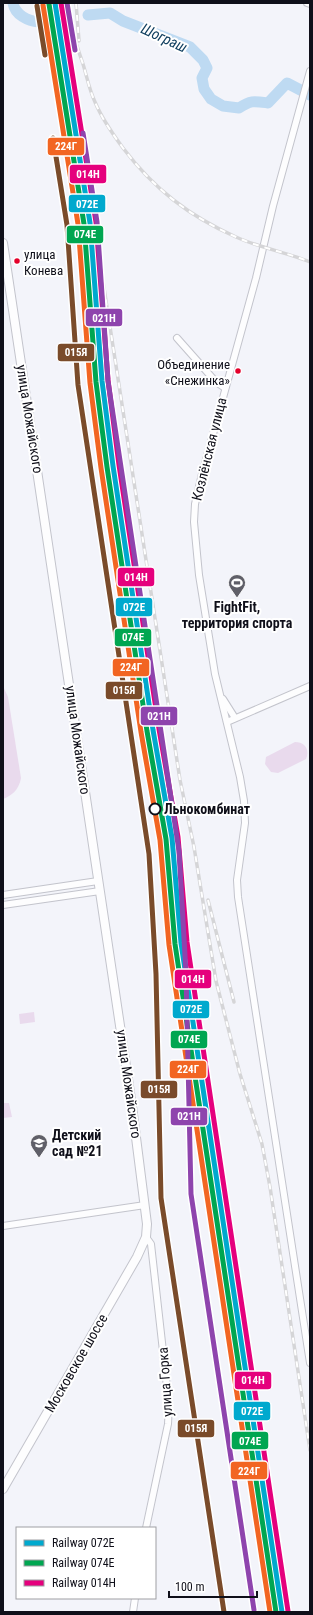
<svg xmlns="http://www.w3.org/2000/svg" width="313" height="1615" viewBox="0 0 313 1615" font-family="'Roboto Condensed',sans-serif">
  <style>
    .green { fill: #e9daed }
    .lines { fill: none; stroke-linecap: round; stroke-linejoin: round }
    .river { stroke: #bedaf2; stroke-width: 11 }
    .minor-casing { stroke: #c3c4cc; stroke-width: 8 }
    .major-casing { stroke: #c3c4cc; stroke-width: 10 }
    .minor { stroke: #fdfdfe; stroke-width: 6 }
    .major { stroke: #fdfdfe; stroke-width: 8 }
    .rail-casing { stroke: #d5d5d7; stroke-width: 3.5 }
    .rail { stroke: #fff; stroke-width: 2; stroke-dasharray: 6; stroke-linecap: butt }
    .rail-1-casing { stroke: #fff; stroke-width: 8 }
    .rail-2-casing { stroke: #fff; stroke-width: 8 }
    .rail-3-casing { stroke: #fff; stroke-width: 8 }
    .rail-4-casing { stroke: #fff; stroke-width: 8 }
    .rail-5-casing { stroke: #fff; stroke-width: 8 }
    .rail-6-casing { stroke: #fff; stroke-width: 8 }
    .rail-1 { stroke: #00a9ce; stroke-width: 5 }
    .rail-2 { stroke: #00a651; stroke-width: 5 }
    .rail-3 { stroke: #e5007d; stroke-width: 5 }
    .rail-4 { stroke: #f26522; stroke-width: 5 }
    .rail-5 { stroke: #8e44ad; stroke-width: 5 }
    .rail-6 { stroke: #7a4b2a; stroke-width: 5 }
    .bus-dot { fill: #e4002b; stroke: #fff; stroke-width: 1.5 }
    .stop-dot { fill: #fff; stroke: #0f0f19; stroke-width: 2 }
    .labels { text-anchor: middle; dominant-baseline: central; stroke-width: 4; stroke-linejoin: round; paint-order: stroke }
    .bus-label { font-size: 13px; fill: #0f0f19; stroke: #fff; text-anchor: start }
    .street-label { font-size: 14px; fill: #0f0f19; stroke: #fff }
    .poi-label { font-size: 14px; font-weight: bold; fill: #0f0f19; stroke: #fff }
    .stop-label { font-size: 14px; font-weight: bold; fill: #0f0f19; stroke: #fff; text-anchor: start }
    .water-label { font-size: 15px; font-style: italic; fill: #134161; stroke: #fff }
    .line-badge { stroke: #fff; stroke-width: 1.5 }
    .badge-label { font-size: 11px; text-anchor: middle; font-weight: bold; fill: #fff }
  </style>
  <rect width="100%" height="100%" fill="#f3f4fa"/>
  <g class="green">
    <path d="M3 686 8 697 21 778C19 789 13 795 3 799Z"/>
    <path d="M295 742C305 742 310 750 306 759L278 773 271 772 265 764 266 757Z"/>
    <polygon points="34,1012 35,1022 20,1024 19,1014"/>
    <polygon points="3,1102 4,1103 9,1103 12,1117 3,1118"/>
  </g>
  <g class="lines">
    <g class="river">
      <path d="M13 3C15 15 28 21 39 22"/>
      <path d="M88 15 110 13 123 21 190 47 203 60 207 68 202 78 204 89 211 99 223 106 239 108C251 100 254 101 268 103L287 83 310 95"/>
    </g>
    <defs>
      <g id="minor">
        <polyline points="307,3 310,4"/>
        <polyline points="310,71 273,206 256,278 202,474 195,504 194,522 199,575 215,674 240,777 244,801 245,823 237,880 238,897 310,1363"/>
        <polyline points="177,338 216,382 225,388"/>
        <polyline points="223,699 235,718"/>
        <polyline points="227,722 310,686"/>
        <polyline points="3,895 98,881"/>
        <polyline points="3,905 100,891"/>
        <polyline points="3,1226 145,1205"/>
        <polyline points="146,1528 168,1424 169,1405 151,1244 146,1237"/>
        <polyline points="133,1612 135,1598"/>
      </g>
      <polyline id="major" points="3,243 132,1106 147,1224 146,1237 137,1257 3,1489"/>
    </defs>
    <use href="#minor" class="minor-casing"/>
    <use href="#major" class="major-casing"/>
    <use href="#minor" class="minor"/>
    <use href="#major" class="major"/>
    <defs>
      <g id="rail">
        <polyline points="46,3 71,135"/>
        <polyline points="60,3 180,780 194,847 216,981 240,1074 262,1144 270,1187 310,1450"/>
        <polyline points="76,3 79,41"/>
        <path d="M67 12C72 30 77 47 83 64 87 77 89 89 95 102 102 119 112 133 123 148 154 189 189 216 236 237 260 248 286 252 310 262"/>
        <polyline points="167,852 178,924"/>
        <polyline points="208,900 234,1002"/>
      </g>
    </defs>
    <use href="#rail" class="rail-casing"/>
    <use href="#rail" class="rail"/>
    <defs>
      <polyline id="rail-1" points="55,3 90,223 102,381 113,466 153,730 172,838 181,943 282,1612"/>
      <polyline id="rail-2" points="49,4 84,224 96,382 107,467 147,731 166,839 175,944 276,1612"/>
      <polyline id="rail-3" points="61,3 96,222 108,380 119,465 159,729 178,837 187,942 288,1611"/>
      <polyline id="rail-4" points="43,5 78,224 90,383 101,468 141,732 160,840 169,945 270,1612"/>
      <g id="rail-5">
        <polyline points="67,3 75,50"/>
        <polyline points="83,133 97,222 108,381 179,851 186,973 191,1194 254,1610"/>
      </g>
      <g id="rail-6">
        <polyline points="37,6 45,55"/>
        <polyline points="53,138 67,225 78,385 149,854 156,974 161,1198 224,1612"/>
      </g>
    </defs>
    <use href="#rail-1" class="rail-1-casing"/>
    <use href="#rail-2" class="rail-2-casing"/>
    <use href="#rail-3" class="rail-3-casing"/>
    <use href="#rail-4" class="rail-4-casing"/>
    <use href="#rail-5" class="rail-5-casing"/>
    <use href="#rail-6" class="rail-6-casing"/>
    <use href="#rail-1" class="rail-1"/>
    <use href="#rail-2" class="rail-2"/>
    <use href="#rail-3" class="rail-3"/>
    <use href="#rail-4" class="rail-4"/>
    <use href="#rail-5" class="rail-5"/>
    <use href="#rail-6" class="rail-6"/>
  </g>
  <defs>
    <symbol id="stadium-pin" viewBox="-11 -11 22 30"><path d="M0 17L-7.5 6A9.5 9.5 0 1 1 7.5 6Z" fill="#5f5f68" stroke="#fff"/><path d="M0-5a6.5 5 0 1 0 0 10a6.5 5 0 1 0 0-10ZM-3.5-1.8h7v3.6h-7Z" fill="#fff"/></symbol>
    <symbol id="school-pin" viewBox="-11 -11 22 30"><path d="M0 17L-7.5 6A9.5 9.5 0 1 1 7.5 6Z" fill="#5f5f68" stroke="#fff"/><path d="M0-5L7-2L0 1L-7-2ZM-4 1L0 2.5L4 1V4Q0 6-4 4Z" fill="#fff"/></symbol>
  </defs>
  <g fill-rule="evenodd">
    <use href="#stadium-pin" x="227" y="573" width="20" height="27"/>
    <use href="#school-pin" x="29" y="1133" width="20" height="27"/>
  </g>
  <g class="bus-dot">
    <circle cx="17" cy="261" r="3.5"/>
    <circle cx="238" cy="371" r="3.5"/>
  </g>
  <circle class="stop-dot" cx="155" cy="809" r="5.5"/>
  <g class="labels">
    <g class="bus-label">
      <text x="24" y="254">улица<tspan x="24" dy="16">Конева</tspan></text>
      <text x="230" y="364" text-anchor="end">Объединение<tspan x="230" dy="16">«Снежинка»</tspan></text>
    </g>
    <g class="street-label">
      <text transform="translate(30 419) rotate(81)">улица Можайского</text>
      <text transform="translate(209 449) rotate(-76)">Козлёнская улица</text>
      <text transform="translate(78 740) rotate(82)">улица Можайского</text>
      <text transform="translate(129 1084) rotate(82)">улица Можайского</text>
      <text transform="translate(76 1363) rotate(-60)">Московское шоссе</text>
      <text transform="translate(165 1382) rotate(-94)">улица Горка</text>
    </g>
    <g class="poi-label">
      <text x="237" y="607">FightFit,<tspan x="237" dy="16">территория спорта</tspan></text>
      <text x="52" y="1135" text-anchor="start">Детский<tspan x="52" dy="16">сад №21</tspan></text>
    </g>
    <g class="stop-label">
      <text x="164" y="809">Льнокомбинат</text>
    </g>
    <g class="water-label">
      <text transform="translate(164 38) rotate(25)">Шограш</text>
    </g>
  </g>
  <g class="line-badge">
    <rect x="47" y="137" width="38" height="19" rx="4" fill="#f26522"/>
    <rect x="69" y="164" width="38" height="20" rx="4" fill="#e5007d"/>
    <rect x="68" y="194" width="38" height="19" rx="4" fill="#00a9ce"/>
    <rect x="66" y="225" width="38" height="19" rx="4" fill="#00a651"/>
    <rect x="85" y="308" width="38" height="19" rx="4" fill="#8e44ad"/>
    <rect x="57" y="343" width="38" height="19" rx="4" fill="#7a4b2a"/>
    <rect x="117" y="567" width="38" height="20" rx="4" fill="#e5007d"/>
    <rect x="115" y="597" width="38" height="20" rx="4" fill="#00a9ce"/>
    <rect x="114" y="628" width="38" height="19" rx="4" fill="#00a651"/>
    <rect x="112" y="658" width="38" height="19" rx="4" fill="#f26522"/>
    <rect x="105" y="681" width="38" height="19" rx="4" fill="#7a4b2a"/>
    <rect x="140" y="706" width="38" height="20" rx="4" fill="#8e44ad"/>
    <rect x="174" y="969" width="38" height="20" rx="4" fill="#e5007d"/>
    <rect x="172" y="1000" width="38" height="19" rx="4" fill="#00a9ce"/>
    <rect x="170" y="1030" width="38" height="19" rx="4" fill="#00a651"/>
    <rect x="169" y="1060" width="38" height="19" rx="4" fill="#f26522"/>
    <rect x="140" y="1080" width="38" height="19" rx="4" fill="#7a4b2a"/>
    <rect x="170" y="1107" width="38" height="19" rx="4" fill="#8e44ad"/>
    <rect x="234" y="1371" width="38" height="19" rx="4" fill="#e5007d"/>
    <rect x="233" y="1401" width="38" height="20" rx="4" fill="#00a9ce"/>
    <rect x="177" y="1419" width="38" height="19" rx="4" fill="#7a4b2a"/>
    <rect x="231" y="1431" width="38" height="19" rx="4" fill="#00a651"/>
    <rect x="230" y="1461" width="38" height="19" rx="4" fill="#f26522"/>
  </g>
  <g class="badge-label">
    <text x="66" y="150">224Г</text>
    <text x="88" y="178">014Н</text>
    <text x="87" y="208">072Е</text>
    <text x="85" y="238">074Е</text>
    <text x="104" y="322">021Н</text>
    <text x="76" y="356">015Я</text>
    <text x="136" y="581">014Н</text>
    <text x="134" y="611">072Е</text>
    <text x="133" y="641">074Е</text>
    <text x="131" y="671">224Г</text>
    <text x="124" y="694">015Я</text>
    <text x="159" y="720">021Н</text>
    <text x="193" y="983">014Н</text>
    <text x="191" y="1013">072Е</text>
    <text x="189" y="1043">074Е</text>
    <text x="188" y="1073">224Г</text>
    <text x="159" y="1093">015Я</text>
    <text x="189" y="1120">021Н</text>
    <text x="253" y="1384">014Н</text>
    <text x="252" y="1415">072Е</text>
    <text x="196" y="1432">015Я</text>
    <text x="250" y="1445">074Е</text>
    <text x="249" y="1475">224Г</text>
  </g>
  <rect width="313" height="1615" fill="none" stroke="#0f0f19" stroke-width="8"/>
  <rect x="16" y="1527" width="140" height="72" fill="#ffffff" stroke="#9f9fa3"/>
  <rect x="24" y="1540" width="20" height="6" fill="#00a9ce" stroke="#9f9fa3"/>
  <text x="52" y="1547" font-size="12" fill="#0f0f19">Railway 072Е</text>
  <rect x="24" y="1560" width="20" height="6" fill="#00a651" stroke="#9f9fa3"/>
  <text x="52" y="1567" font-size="12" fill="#0f0f19">Railway 074Е</text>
  <rect x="24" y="1580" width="20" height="6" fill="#e5007d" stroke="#9f9fa3"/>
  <text x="52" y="1587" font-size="12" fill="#0f0f19">Railway 014Н</text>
  <path d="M169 1591v6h88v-6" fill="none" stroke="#0f0f19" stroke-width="2"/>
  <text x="175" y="1591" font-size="12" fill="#0f0f19" stroke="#ffffff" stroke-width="3" paint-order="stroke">100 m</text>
</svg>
